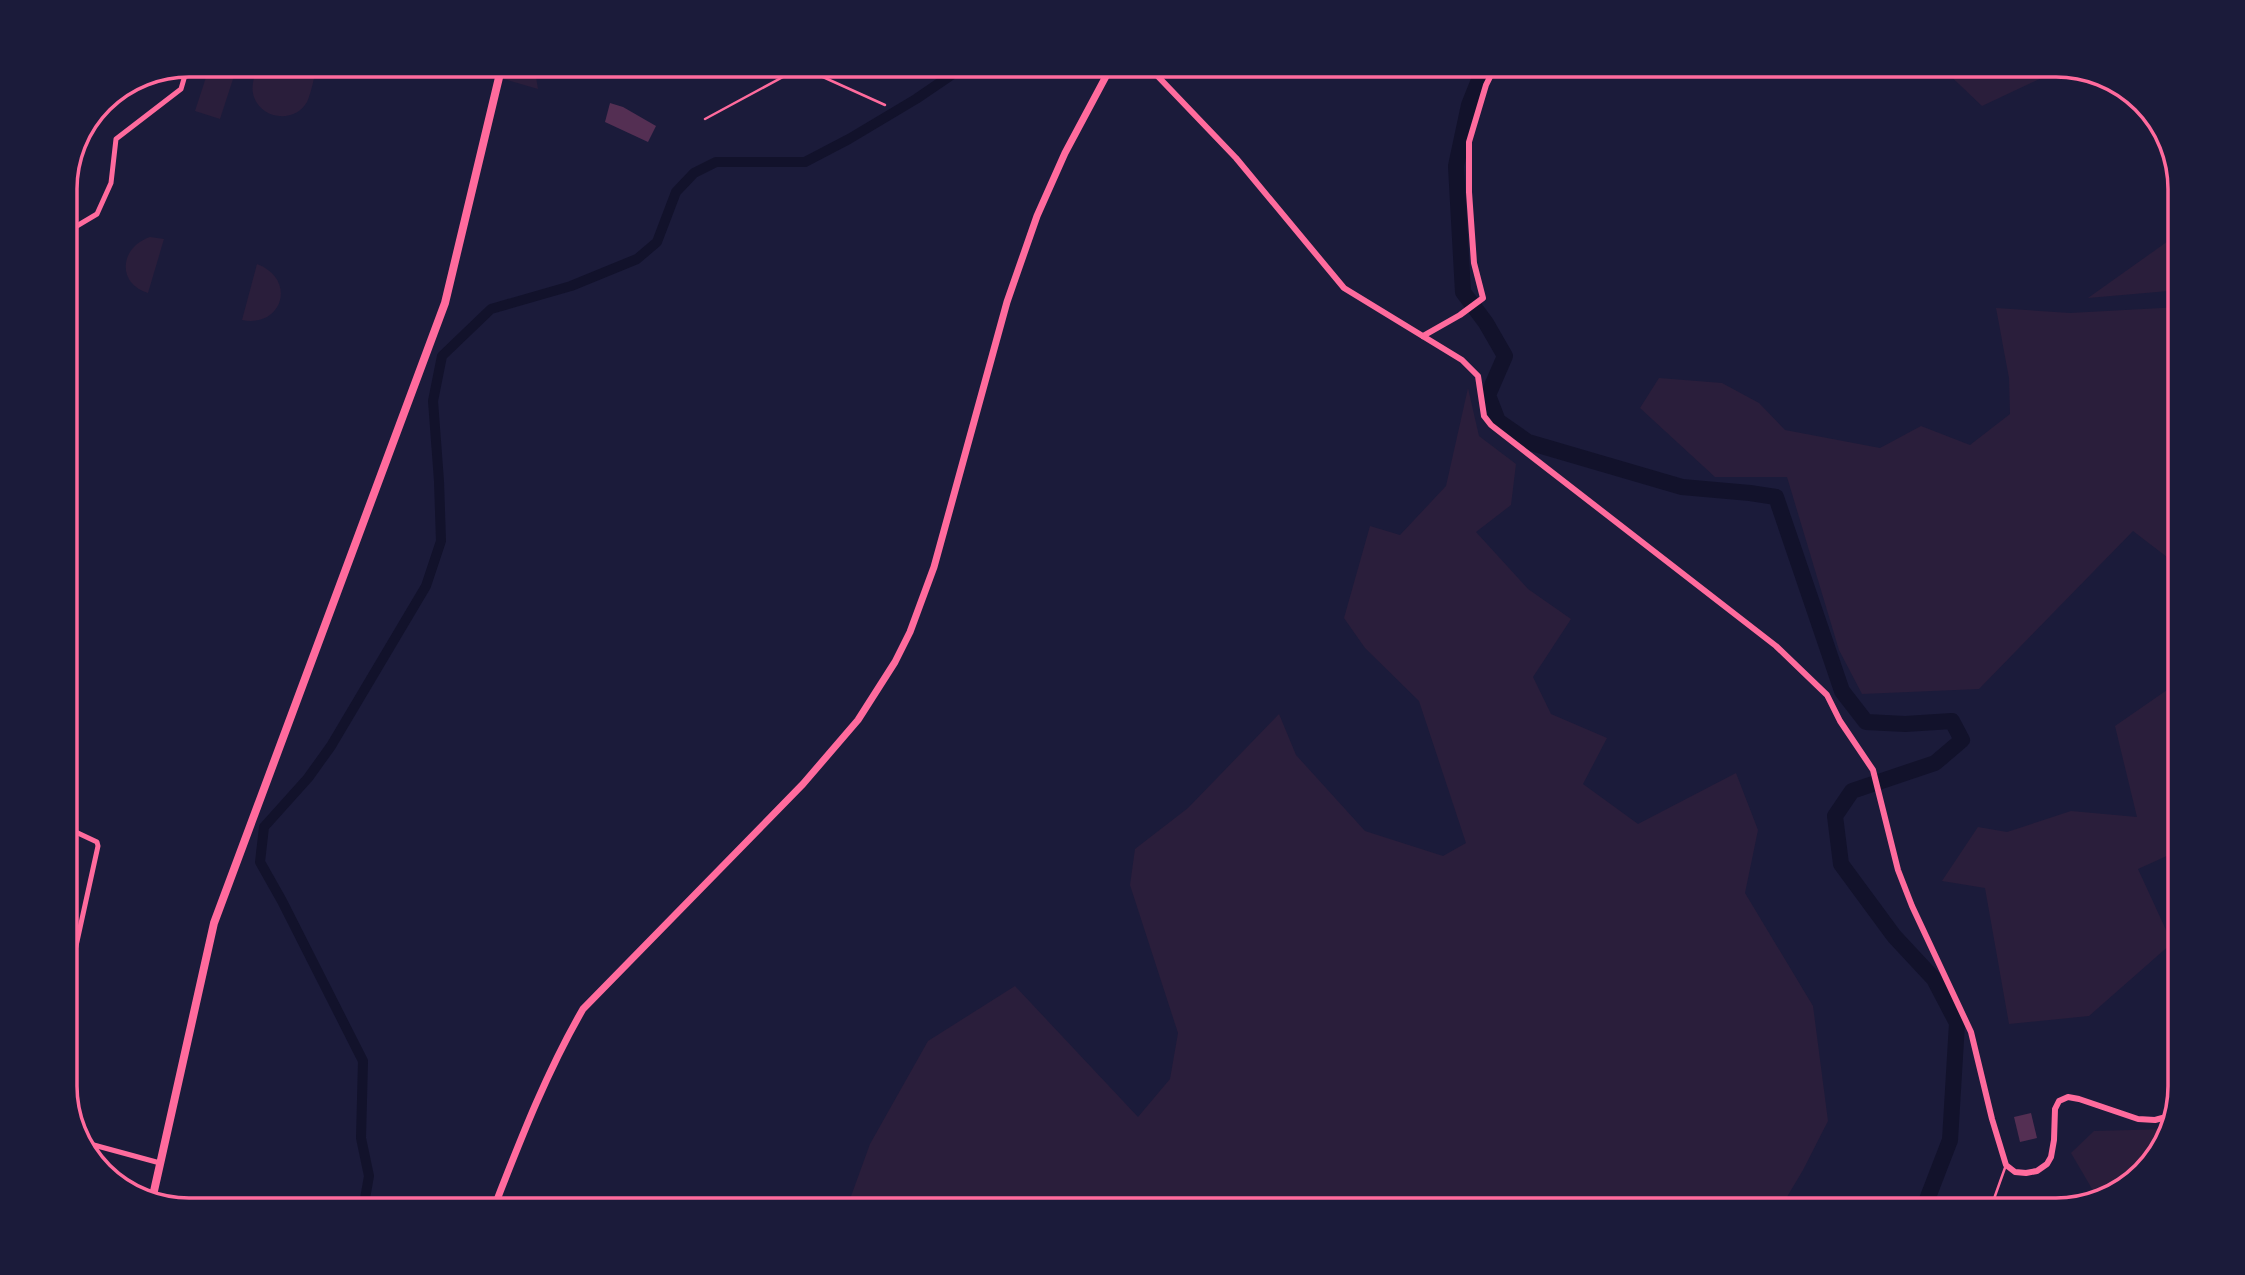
<svg xmlns="http://www.w3.org/2000/svg" width="2245" height="1275" viewBox="0 0 2245 1275" font-family="Literata,serif">
  <style>
    .green { fill: #2a1e3b }
    .lines { fill: none; stroke-linecap: round; stroke-linejoin: round }
    .canal { stroke: #12122b; stroke-width: 10 }
    .river { stroke: #12122b; stroke-width: 16 }
    .building { fill: #542f53 }
    .service { stroke: #ff6b9d; stroke-width: 2.5 }
    .minor { stroke: #ff6b9d; stroke-width: 5 }
    .tertiary { stroke: #ff6b9d; stroke-width: 6 }
    .secondary { stroke: #ff6b9d; stroke-width: 7 }
    .primary { stroke: #ff6b9d; stroke-width: 8 }
    .rim { fill: none; stroke: #ff6b9d; stroke-width: 3.5 }
  </style>
  <rect width="100%" height="100%" fill="#1b1b3a"/>
  <g class="green">
    <path d="M258 65H317C314 77 312 91 307 102 295 123 262 120 254 97 250 86 255 75 258 65Z"/>
    <polygon points="507,65 534,65 538,89 504,79"/>
    <polygon points="1939,65 2056,65 2065,67 1982,106"/>
    <polygon points="209,68 234,76 220,119 195,111"/>
    <polygon points="2180,229 2180,290 2088,298 2171,239"/>
    <path d="M150 237 164 239 148 293C116 283 120 247 150 237Z"/>
    <path d="M257 264C297 279 283 328 242 320Z"/>
    <polygon points="2180,307 2180,567 2133,531 1979,689 1862,694 1839,650 1787,477 1715,477 1640,408 1659,378 1722,383 1759,403 1785,430 1880,448 1921,426 1970,445 2010,414 2009,378 1996,308 2070,313"/>
    <polygon points="1468,388 1479,436 1516,464 1511,505 1476,532 1528,589 1571,619 1533,677 1551,714 1607,738 1583,784 1638,824 1736,773 1758,830 1745,893 1813,1006 1828,1121 1803,1170 1784,1202 1785,1210 846,1210 870,1144 928,1041 1015,986 1138,1117 1170,1079 1178,1033 1130,885 1135,849 1188,808 1279,714 1296,755 1365,831 1443,856 1466,843 1419,701 1365,648 1344,618 1370,526 1400,535 1446,486"/>
    <polygon points="2180,681 2180,850 2138,869 2172,943 2089,1016 2009,1024 1985,888 1942,881 1978,827 2007,832 2071,811 2137,817 2115,726"/>
    <polygon points="2169,1129 2164,1148 2118,1193 2098,1199 2071,1153 2094,1131"/>
  </g>
  <g class="lines">
    <polyline class="canal" points="363,1210 369,1176 361,1138 363,1061 282,901 260,862 264,827 308,778 331,746 426,586 441,541 439,481 433,401 442,356 491,309 571,286 637,259 657,242 676,192 694,173 716,162 805,162 849,139 916,99 966,65"/>
    <polyline class="river" points="1485,65 1469,105 1456,166 1463,292 1486,323 1505,356 1488,395 1498,421 1528,442 1682,487 1750,493 1776,497 1842,691 1866,722 1905,724 1952,721 1962,740 1935,763 1852,791 1835,816 1841,864 1894,936 1934,979 1957,1023 1950,1140 1923,1210"/>
  </g>
  <g class="building">
    <polygon points="610,103 623,107 656,126 648,142 605,122"/>
    <polygon points="2031,1113 2037,1138 2020,1142 2014,1117"/>
  </g>
  <g class="lines">
    <g class="service">
      <polyline points="803,68 885,105"/>
      <polyline points="705,119 805,65"/>
      <polyline points="1990,1210 2006,1165"/>
    </g>
    <g class="minor">
      <polyline points="65,233 97,214 111,183 116,139 181,89 188,65"/>
      <polyline points="65,827 97,842 98,846 65,996"/>
      <polyline points="79,1141 160,1163"/>
    </g>
    <g class="tertiary">
      <polyline points="1147,65 1236,158 1344,288 1462,360 1478,376 1484,416 1491,425 1776,646 1827,695 1840,721 1873,770 1898,870 1912,906 1971,1032 1992,1119 2006,1165 2015,1172 2026,1173 2037,1171 2047,1164 2051,1157 2054,1140 2055,1109 2059,1101 2068,1097 2079,1099 2138,1119 2155,1120 2166,1117 2173,1112"/>
      <polyline points="1423,336 1460,315 1483,298 1474,263 1469,192 1469,142 1486,85 1496,65"/>
    </g>
    <path class="secondary" d="M493 1210C520 1141 546 1073 583 1009L803 784 858 720 895 662 910 632 934 567 1007 302 1037 216 1065 153 1112 65"/>
    <polyline class="primary" points="152,1200 214,923 445,303 502,65"/>
  </g>
  <path d="M0 0H2245V1275H0ZM189 77H2056A112 112 0 0 1 2168 189V1086A112 112 0 0 1 2056 1198H189A112 112 0 0 1 77 1086V189A112 112 0 0 1 189 77Z" fill="#1b1b3a" fill-rule="evenodd"/>
  <path class="rim" d="M189 77H2056A112 112 0 0 1 2168 189V1086A112 112 0 0 1 2056 1198H189A112 112 0 0 1 77 1086V189A112 112 0 0 1 189 77Z"/>
</svg>
